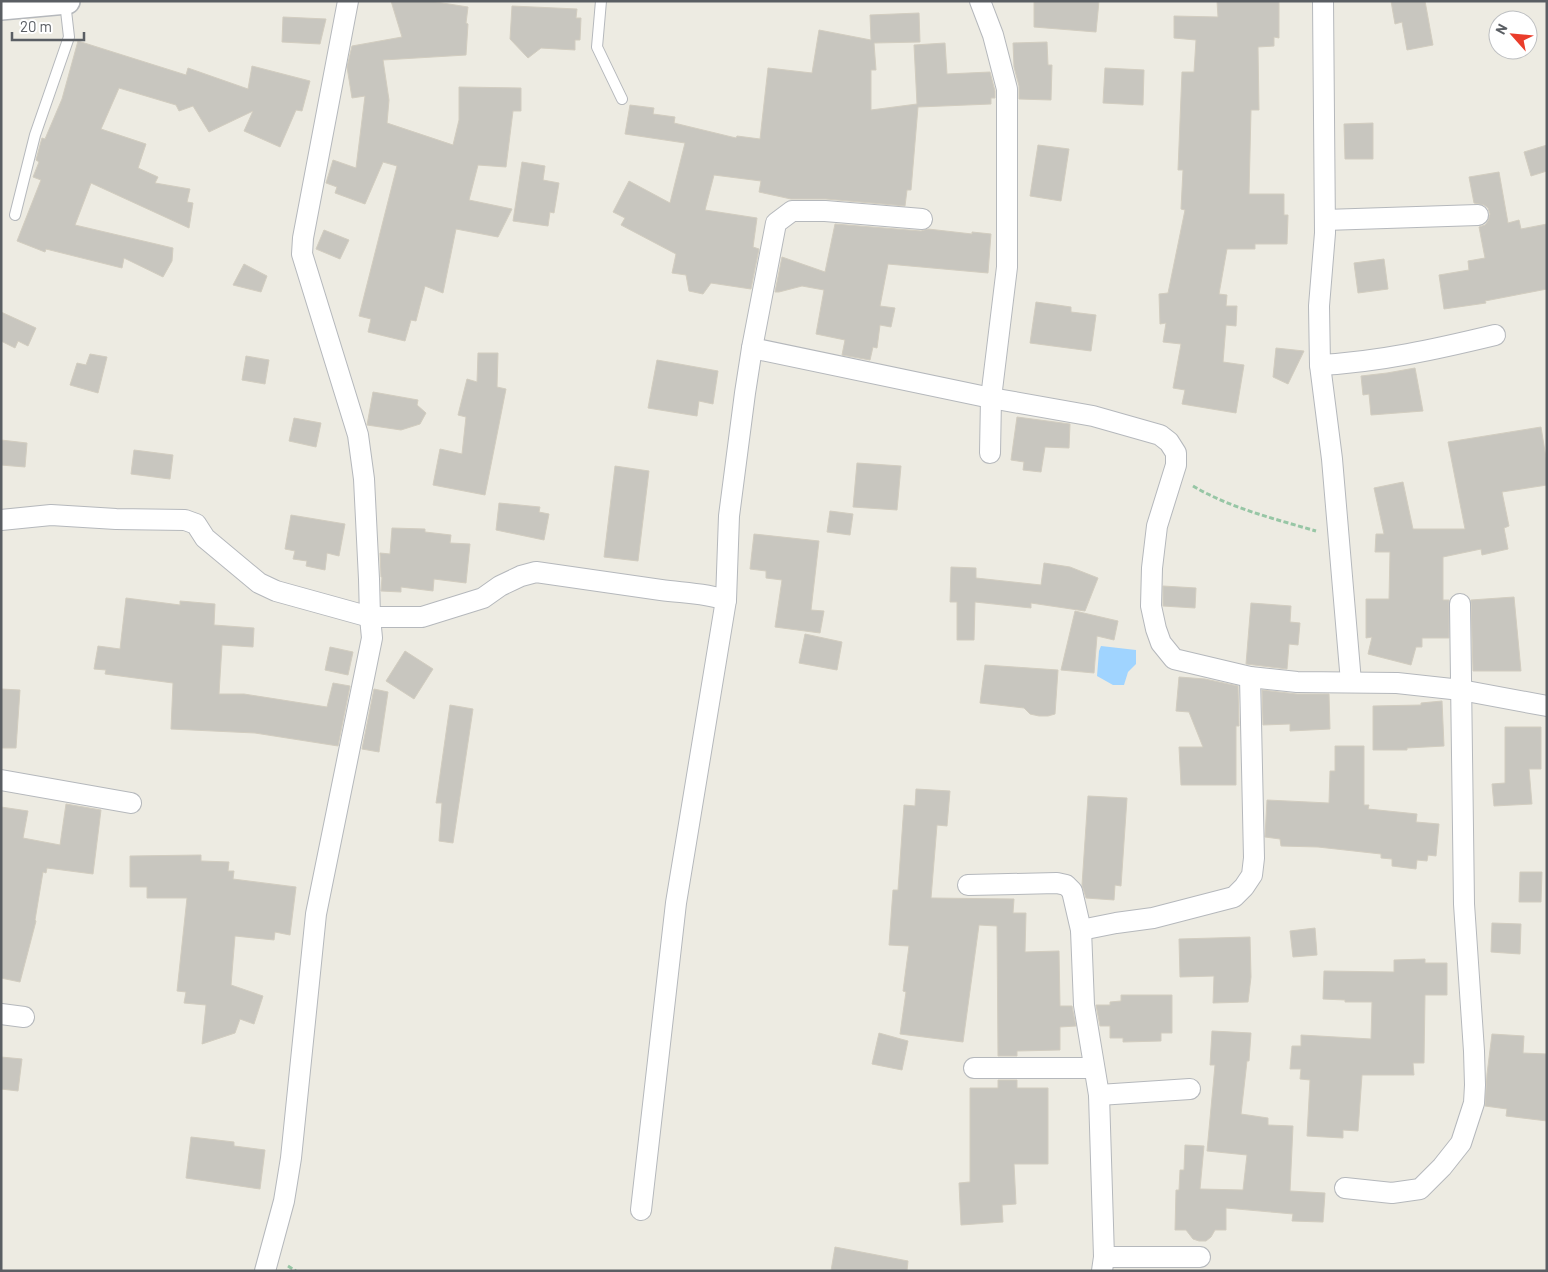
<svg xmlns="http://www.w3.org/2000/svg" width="1548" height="1272" viewBox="0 0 1548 1272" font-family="Barlow,sans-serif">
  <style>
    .water { fill: #a0d4ff }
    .building { fill: #c8c6bf; stroke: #d2cdc0 }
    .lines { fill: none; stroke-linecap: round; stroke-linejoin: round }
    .service-casing { stroke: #b5b8bc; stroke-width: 12 }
    .minor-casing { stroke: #b5b8bc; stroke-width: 22 }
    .tertiary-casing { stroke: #b5b8bc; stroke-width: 28 }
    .path { stroke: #97c6a5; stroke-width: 3; stroke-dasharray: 5 2.5; stroke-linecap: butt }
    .service { stroke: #fff; stroke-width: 10 }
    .minor { stroke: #fff; stroke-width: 20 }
    .tertiary { stroke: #fff; stroke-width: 25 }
  </style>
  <rect width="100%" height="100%" fill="#edebe2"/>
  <polygon class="water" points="1101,646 1136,650 1136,664 1128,672 1124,685 1113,685 1097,676 1099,651"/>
  <g class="building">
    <polygon points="391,1 430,1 468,7 466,23 468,24 466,55 383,60 389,100 387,123 453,145 459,120 459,87 521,88 521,111 513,111 506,167 478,165 469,200 512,209 498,237 456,229 443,293 425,286 416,321 411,320 405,341 368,332 371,319 359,316 397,166 383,162 365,204 335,193 337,187 326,183 333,160 356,168 365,96 352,98 347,67 352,46 402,37"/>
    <polygon points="1034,1 1099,1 1096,32 1034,27"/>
    <polygon points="1217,1 1279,1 1279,38 1274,37 1274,46 1258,47 1259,110 1251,110 1249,194 1284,194 1284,215 1288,215 1287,244 1255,244 1255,249 1227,249 1219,294 1227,295 1226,306 1237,306 1236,326 1226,325 1223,362 1244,365 1236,413 1182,404 1185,390 1173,388 1181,344 1163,342 1166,323 1160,324 1159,294 1168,293 1185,210 1181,209 1183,170 1178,170 1182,72 1194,72 1196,40 1174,38 1174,16 1218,17"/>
    <polygon points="1391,1 1425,1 1433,45 1407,50 1402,22 1395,24"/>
    <polygon points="512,6 577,9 576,18 581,18 580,40 575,40 575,50 541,48 528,58 510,39"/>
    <polygon points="919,13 920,42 874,43 876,70 871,70 871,110 917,104 914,45 945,43 947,74 990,72 995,91 995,98 991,98 991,104 918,107 911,190 907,190 905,206 826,199 791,199 759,192 761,181 714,175 705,210 757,218 753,247 759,249 751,289 711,283 703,294 689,291 686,275 672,273 676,254 621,225 625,218 613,212 629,181 670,203 685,143 625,134 630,105 654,108 653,114 675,117 674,123 736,138 737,136 760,139 768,68 812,73 819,30 871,40 870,15"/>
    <polygon points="283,17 326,19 320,44 282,42"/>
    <polygon points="78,41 186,75 188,68 248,89 252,66 310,81 302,111 296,110 280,147 244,131 253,111 209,132 193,106 179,111 176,105 119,88 101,129 146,144 138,168 158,177 155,183 190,189 187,202 193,203 189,228 91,183 75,225 173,248 172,261 163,277 124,258 122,268 46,249 45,252 17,241 41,180 33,177 39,162 36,160 40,145 42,138 45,139 62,99"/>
    <polygon points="1047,42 1048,65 1052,65 1051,100 1019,99 1019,86 1014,67 1013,43"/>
    <polygon points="1105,68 1144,70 1143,105 1103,103"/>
    <polygon points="1373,123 1373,159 1345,159 1344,124"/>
    <polygon points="1038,145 1069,149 1061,201 1030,196"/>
    <polygon points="1547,145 1547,171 1531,176 1524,152"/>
    <polygon points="522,162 545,166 543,180 559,183 554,213 550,212 548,226 513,221"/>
    <polygon points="1499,172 1508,223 1519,220 1521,229 1547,224 1547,289 1485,301 1486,303 1444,309 1439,275 1469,270 1468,261 1485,258 1479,227 1485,225 1488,221 1490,214 1488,208 1484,205 1474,203 1469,177"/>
    <polygon points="835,224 921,231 928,229 972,234 972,232 991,234 988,273 888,264 880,306 895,308 891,327 880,325 877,348 873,347 870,360 842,355 845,340 816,334 824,290 802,286 779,292 775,292 782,257 825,272"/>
    <polygon points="324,230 349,240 340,259 316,249"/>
    <polygon points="1384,259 1388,289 1358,293 1354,263"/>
    <polygon points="244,264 267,276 261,292 233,285"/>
    <polygon points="1036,302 1071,307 1071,312 1096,315 1091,351 1030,343"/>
    <polygon points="1,312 36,328 28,346 18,341 15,348 1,341"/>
    <polygon points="1276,348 1304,351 1288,384 1273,377"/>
    <polygon points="478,353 498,353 497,387 506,389 485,495 433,485 440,449 462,454 466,417 458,415 467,379 477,382"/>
    <polygon points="90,354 107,357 98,393 70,385 77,363 86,365"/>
    <polygon points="246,356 269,360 265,384 242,380"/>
    <polygon points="657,360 718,371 713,404 699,401 697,416 648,408"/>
    <polygon points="1415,368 1423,411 1371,415 1369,394 1363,395 1361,376 1387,373"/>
    <polygon points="373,392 418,400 417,405 426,413 420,424 401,430 367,425"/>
    <polygon points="1017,417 1070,424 1069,448 1045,447 1041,472 1023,470 1024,462 1011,460"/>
    <polygon points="294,418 321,423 316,447 289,441"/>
    <polygon points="1541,427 1547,464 1547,485 1502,492 1509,526 1504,528 1508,549 1482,555 1481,549 1443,557 1443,600 1449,600 1449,638 1422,638 1422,647 1416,647 1411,665 1368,654 1372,637 1366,638 1366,599 1389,599 1390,552 1375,552 1376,534 1384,534 1374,488 1403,482 1413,529 1465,529 1448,442"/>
    <polygon points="1,440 27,443 25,467 1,465"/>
    <polygon points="134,450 173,455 170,479 131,474"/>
    <polygon points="857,463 901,466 897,510 853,507"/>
    <polygon points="615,466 649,471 638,561 604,557"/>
    <polygon points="499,503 540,507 539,512 549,514 544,540 496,530"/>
    <polygon points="830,511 853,514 850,535 827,532"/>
    <polygon points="291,515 345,524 339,556 327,553 325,570 306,566 307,561 293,559 295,551 285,549"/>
    <polygon points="392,528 425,529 425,532 451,535 450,543 470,544 466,583 434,579 433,591 401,587 401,592 381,591 382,577 381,577 380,553 390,554"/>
    <polygon points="754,534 819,541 811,610 824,611 820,633 775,627 782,580 766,578 766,571 750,569"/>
    <polygon points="1044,563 1070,567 1098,578 1085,611 1031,603 1031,608 975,602 974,640 957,640 957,602 950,602 951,567 976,568 976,578 1041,585"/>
    <polygon points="1163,586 1196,588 1195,608 1163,606"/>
    <polygon points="1514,597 1521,671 1473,671 1471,600"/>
    <polygon points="126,598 180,605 180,601 215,604 214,625 254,628 253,647 222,645 219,694 244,694 327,707 333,683 350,686 338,746 255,733 171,729 173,683 105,674 106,670 94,669 98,646 120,649"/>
    <polygon points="1251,603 1291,606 1290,622 1300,623 1298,645 1289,644 1287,669 1246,664"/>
    <polygon points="1075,611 1118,621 1114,640 1097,636 1094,673 1061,670"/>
    <polygon points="805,634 842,642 837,670 799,663"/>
    <polygon points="330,647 353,652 348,675 325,670"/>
    <polygon points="405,651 433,669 414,699 386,681"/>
    <polygon points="985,665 1058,670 1055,714 1048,716 1039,716 1030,714 1024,708 980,703"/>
    <polygon points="1179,677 1205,679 1238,686 1239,726 1236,726 1236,785 1181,785 1179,747 1203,747 1189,712 1176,711"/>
    <polygon points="1,689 20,690 16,748 1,748"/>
    <polygon points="374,689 388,692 379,752 362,749"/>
    <polygon points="1262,690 1297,694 1329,694 1330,729 1290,731 1290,724 1263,725"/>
    <polygon points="1442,701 1444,746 1407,748 1407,750 1373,750 1373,706 1421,705 1421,703"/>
    <polygon points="450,705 473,709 453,843 439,841 442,803 436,803"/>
    <polygon points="1505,727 1541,727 1541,769 1529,769 1532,804 1494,806 1492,784 1505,783"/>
    <polygon points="1335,746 1364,746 1364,805 1369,805 1368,809 1417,814 1416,822 1439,824 1436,856 1428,855 1427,861 1417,860 1416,869 1392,866 1392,859 1381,858 1381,854 1318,847 1281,846 1280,839 1265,837 1267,800 1329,803 1330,771 1335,771"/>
    <polygon points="916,789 950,791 947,826 937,825 931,898 1014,899 1013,913 1026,913 1025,952 1059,951 1060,1006 1072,1006 1076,1026 1060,1027 1060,1050 1017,1051 1017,1056 998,1056 997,926 979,925 963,1042 900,1034 906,992 903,991 909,946 889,945 893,890 898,890 904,805 915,806"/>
    <polygon points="1088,796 1127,798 1121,886 1115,885 1114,900 1086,898 1082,885"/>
    <polygon points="66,804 101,810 93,874 47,868 46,873 43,872 35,920 36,921 20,982 1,978 1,807 28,811 23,838 60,845"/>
    <polygon points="201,855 201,861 229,862 228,871 234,871 233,879 296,887 290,935 275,932 274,940 235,936 231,985 263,996 254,1024 240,1019 235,1033 202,1044 206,1005 184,1003 186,992 177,991 187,898 147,898 147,887 130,887 130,856"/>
    <polygon points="1520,872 1542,872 1541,902 1519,902"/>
    <polygon points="1492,923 1521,924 1520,954 1491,952"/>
    <polygon points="1315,928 1317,955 1293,957 1290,931"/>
    <polygon points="1250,937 1251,977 1248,1002 1213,1003 1214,976 1180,977 1179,939"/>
    <polygon points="1425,959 1425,963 1447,963 1447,995 1425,995 1424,1063 1413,1063 1414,1075 1362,1075 1358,1131 1343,1130 1343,1138 1307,1136 1310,1080 1300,1079 1301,1069 1290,1069 1292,1046 1301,1046 1301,1035 1371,1039 1372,1002 1345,1002 1345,1000 1323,999 1324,971 1394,972 1394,960"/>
    <polygon points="1121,995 1172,995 1172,1033 1161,1033 1161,1041 1123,1042 1123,1038 1110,1038 1110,1026 1100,1026 1096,1005 1110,1005 1110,1002 1121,1001"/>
    <polygon points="1212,1031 1251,1033 1249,1061 1247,1061 1241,1114 1268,1118 1268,1125 1293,1126 1290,1191 1325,1193 1323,1222 1292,1221 1293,1214 1226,1208 1226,1230 1215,1230 1211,1237 1206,1241 1199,1241 1193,1239 1186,1230 1175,1230 1176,1190 1179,1190 1180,1170 1184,1170 1185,1145 1204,1146 1200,1189 1243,1190 1247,1155 1207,1151 1215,1065 1210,1065"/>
    <polygon points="879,1033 908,1041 902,1070 872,1064"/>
    <polygon points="1492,1034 1524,1036 1523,1053 1547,1054 1547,1121 1506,1116 1507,1109 1485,1106 1487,1074"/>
    <polygon points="1,1057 22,1059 18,1091 1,1089"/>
    <polygon points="998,1080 1017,1080 1017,1088 1048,1088 1048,1164 1014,1164 1016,1204 1002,1205 1003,1222 961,1225 959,1183 970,1182 970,1088 998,1088"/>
    <polygon points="191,1137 234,1142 234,1146 265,1150 260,1189 186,1178"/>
    <polygon points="835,1247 908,1261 907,1271 831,1271"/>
  </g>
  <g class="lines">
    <defs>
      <g id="service">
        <polyline points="601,1 597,47 622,99"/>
        <polyline points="15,215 35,135 69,37 65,2"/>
      </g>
      <g id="minor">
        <polyline points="980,1 993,35 1007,89 1007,267 991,398 990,453"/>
        <polyline points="1323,1 1325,233 1319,306 1320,365 1332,459 1351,682"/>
        <polyline points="1325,220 1478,215"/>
        <polyline points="752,348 991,398 1093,416 1160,435 1169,442 1176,453 1176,465 1157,526 1152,568 1151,606 1156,629 1161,643 1174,659 1250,677 1297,682 1397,683 1461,690 1547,706"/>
        <path d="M1320 365C1379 362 1437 349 1495 335"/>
        <path d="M1 520 51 515 116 519 185 520 196 524 205 538 259 583 276 591 370 617H422L483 598 500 586 521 576 536 572C578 578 620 584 661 590 683 593 705 593 726 600"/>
        <polyline points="1,780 131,803"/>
        <polyline points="968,885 1057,883 1066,885 1072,891 1081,930 1084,1005 1099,1095 1104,1257 1102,1271"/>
        <polyline points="1081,930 1116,923 1153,918 1234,897 1244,887 1252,875 1254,858 1250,677"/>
        <polyline points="1,1014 24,1017"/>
        <polyline points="974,1068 1094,1068"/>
        <polyline points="1099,1095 1190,1089"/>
        <polyline points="1345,1188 1392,1193 1420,1189 1442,1167 1461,1143 1474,1103 1475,1085 1474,1051 1464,904 1460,604"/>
        <polyline points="641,1210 676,903 726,600 729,516 745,393 752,348 776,223 792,211 825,211 922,219"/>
        <polyline points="1104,1257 1200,1257"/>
        <polyline points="265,1271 284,1201 291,1158 316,914 372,638 370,617 369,579 364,479 358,435 302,254 303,238 348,1"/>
      </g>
      <polyline id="tertiary" points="1,7 67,1"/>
    </defs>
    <use href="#service" class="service-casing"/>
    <use href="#minor" class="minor-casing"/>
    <use href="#tertiary" class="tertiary-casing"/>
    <g class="path">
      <path d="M1193 486C1230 508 1275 519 1316 531"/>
      <polyline points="288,1266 296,1271"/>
    </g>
    <use href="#service" class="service"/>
    <use href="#minor" class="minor"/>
    <use href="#tertiary" class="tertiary"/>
  </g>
  <rect width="1548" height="1272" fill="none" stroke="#5a5e63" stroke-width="5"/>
  <g transform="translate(1513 35) rotate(297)"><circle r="24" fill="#ffffff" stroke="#bdbfc1"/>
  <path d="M0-4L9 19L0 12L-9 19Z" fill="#ea3d2b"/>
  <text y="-8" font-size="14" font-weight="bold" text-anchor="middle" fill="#5a5e63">N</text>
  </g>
  <path d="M12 32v8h72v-8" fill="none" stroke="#5a5e63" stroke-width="2.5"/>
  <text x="20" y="32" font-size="15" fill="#5a5e63" stroke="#ffffff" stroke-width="4" paint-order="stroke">20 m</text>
</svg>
